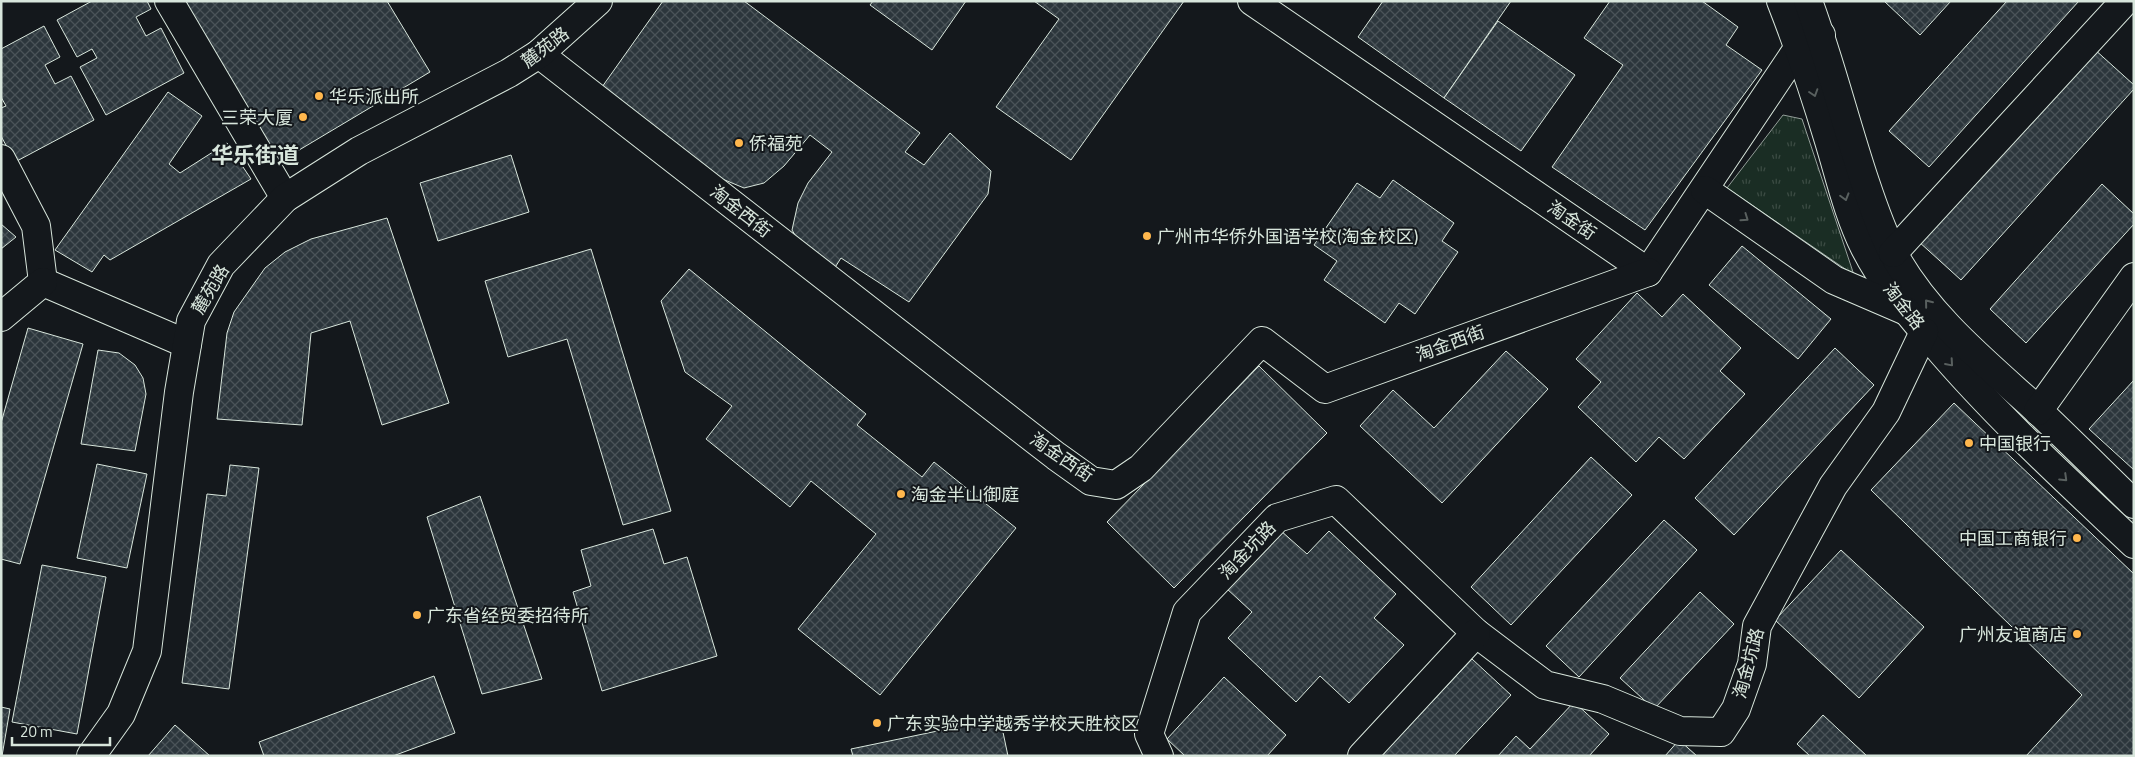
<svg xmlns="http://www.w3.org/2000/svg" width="2135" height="757" viewBox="0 0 2135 757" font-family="'Titillium Web','Noto Sans SC',sans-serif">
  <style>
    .grass { fill: url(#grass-tufts); stroke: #939e99 }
    .building { fill: url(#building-cross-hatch); stroke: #d8e6dc }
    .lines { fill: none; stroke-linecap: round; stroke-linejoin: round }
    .minor-casing { stroke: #d8e6dc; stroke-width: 30 }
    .minor { stroke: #14181c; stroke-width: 28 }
    .oneway { stroke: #59605f }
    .poi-dot { fill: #ffb74d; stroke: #14181c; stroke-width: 2 }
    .labels { text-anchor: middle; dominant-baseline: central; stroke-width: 4; stroke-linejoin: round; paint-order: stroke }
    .street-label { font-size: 18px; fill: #d8e6dc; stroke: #14181c }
    .poi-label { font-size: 18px; fill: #d8e6dc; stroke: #14181c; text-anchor: start }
    .district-label { font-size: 22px; font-weight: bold; fill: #d8e6dc; stroke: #14181c }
  </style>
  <defs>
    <pattern id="grass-tufts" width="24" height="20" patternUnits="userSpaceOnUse" patternTransform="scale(1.25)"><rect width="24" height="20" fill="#1a2d24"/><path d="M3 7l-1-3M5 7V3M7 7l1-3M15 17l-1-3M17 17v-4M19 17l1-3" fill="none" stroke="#3b4b43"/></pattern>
    <pattern id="building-cross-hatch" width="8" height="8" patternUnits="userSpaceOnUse" patternTransform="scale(1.25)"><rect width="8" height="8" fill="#2c363c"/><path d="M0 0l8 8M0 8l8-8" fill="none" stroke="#4a5358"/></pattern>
  </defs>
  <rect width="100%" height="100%" fill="#14181c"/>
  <polygon class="grass" points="1783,115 1802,119 1854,275 1727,188"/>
  <g class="building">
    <polygon points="92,1 147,1 151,9 136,17 146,36 161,28 184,73 106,115 80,67 97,58 92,49 77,57 57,20"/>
    <polygon points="183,1 387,1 430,72 279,162"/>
    <polygon points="663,1 744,1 920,133 905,152 924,165 950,133 991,171 988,194 909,302 841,258 834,269 798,240 792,230 798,203 808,183 832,152 810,135 784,166 764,183 744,188 720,178 602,87"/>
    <polygon points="873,1 966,1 932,50 870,5"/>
    <polygon points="1034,1 1184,1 1071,160 996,107 1059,19"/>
    <polygon points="1383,1 1511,1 1444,98 1358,37"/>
    <polygon points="1610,1 1702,1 1738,27 1726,45 1762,70 1645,230 1552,167 1623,65 1584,38"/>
    <polygon points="1884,1 1951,1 1920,35"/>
    <polygon points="2007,1 2079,1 1929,167 1889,131"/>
    <polygon points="1498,21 1575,75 1521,151 1444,98"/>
    <polygon points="44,26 60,57 45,65 55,84 71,76 94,120 15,162 1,136 1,108 6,106 1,97 1,49"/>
    <polygon points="2093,48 2134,85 2134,89 1961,280 1918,241"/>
    <polygon points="168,92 202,116 169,164 180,173 227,143 251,179 110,260 104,255 92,272 55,250"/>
    <polygon points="511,155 529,212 438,241 420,183"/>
    <polygon points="1393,180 1454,223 1442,241 1458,252 1415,314 1399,303 1385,323 1324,280 1337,261 1314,245 1357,183 1380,198"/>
    <polygon points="2102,184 2134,214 2134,224 2026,343 1990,309"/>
    <polygon points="387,218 449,403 382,425 350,321 311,333 302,425 217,419 227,333 234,312 265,268 285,252 311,239"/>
    <polygon points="1,224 16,237 1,249"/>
    <polygon points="1742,246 1831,319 1798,359 1709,285"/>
    <polygon points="591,249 671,511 623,525 567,339 508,357 485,281"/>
    <polygon points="689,269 866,414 857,425 922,477 934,462 1016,528 880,695 798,629 876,534 811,481 790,507 706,439 732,406 685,372 661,301"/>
    <polygon points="1637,293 1662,317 1683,294 1741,348 1720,371 1745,394 1684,459 1659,437 1636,462 1578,407 1601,382 1576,359"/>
    <polygon points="28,328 83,344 20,564 1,559 1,423"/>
    <polygon points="1835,348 1874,385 1734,535 1695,498"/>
    <polygon points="98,350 119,353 135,365 143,378 146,394 135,451 81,444"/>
    <polygon points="1506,351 1548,389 1442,503 1360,426 1393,390 1434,428"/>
    <polygon points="1259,366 1327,433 1174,588 1107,522"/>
    <polygon points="2134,380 2134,470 2089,429"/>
    <polygon points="1954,403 2134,574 2134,756 2026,756 2082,695 1871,490"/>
    <polygon points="1591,457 1632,495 1511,625 1471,587"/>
    <polygon points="97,464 147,474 127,568 77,558"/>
    <polygon points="230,465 259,468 229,689 182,683 207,494 226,496"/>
    <polygon points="480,496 542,679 482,694 427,517"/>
    <polygon points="1664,520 1697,550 1579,677 1546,646"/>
    <polygon points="653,529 664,564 687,557 717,656 602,691 573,592 591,586 581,550"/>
    <polygon points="1280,530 1307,554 1329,531 1396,594 1374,618 1404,645 1349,703 1320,676 1296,702 1228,638 1252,612 1226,588"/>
    <polygon points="1841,550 1924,627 1859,698 1775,620"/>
    <polygon points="42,565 106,577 77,734 12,722"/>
    <polygon points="1700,592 1734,624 1654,709 1620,678"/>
    <polygon points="1472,659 1511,695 1454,756 1381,756"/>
    <polygon points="434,676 455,733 393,756 264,756 259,742"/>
    <polygon points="1224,677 1286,735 1267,756 1185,756 1167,739"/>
    <polygon points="1574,702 1609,734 1589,756 1498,756 1516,736 1530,749"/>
    <polygon points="1,707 10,709 2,756 1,756"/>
    <polygon points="1823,715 1867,756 1810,756 1797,744"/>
    <polygon points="1000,718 1008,756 853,756 851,749"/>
    <polygon points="175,725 210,756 148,756"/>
    <polygon points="1679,740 1697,756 1665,756"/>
  </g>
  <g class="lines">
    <defs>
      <g id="minor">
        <polyline points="169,1 285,198"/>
        <polyline points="1252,1 1648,272 1799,47 1821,35"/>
        <path d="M1781 1C1799 47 1815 94 1829 141 1840 177 1848 214 1865 248 1883 283 1908 313 1934 343 1995 415 2065 479 2134 544"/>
        <path d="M1808 1C1830 61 1845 122 1865 182 1873 206 1881 230 1893 253 1926 314 1982 360 2033 406 2067 438 2100 471 2134 504"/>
        <polyline points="539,54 1056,456 1091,481 1116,485 1141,468 1262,341 1325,389 1648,272"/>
        <polyline points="1,159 36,226 43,282"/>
        <polyline points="1705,190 1834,280 1906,311"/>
        <polyline points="1893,253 2125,1"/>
        <polyline points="43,282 187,344"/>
        <polyline points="1,317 43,282"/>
        <polyline points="2038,411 2134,277"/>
        <polyline points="91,756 121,714 147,651 179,392 191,321 221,265 285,198 359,151 509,73 539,54 598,1"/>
        <polyline points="1159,756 1149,734 1187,612 1277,518 1336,500 1476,633 1545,685 1603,699 1680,731 1721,732 1736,709 1752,664 1757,626 1833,486 1886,412 1924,332"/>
        <polyline points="1362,756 1476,633"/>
      </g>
    </defs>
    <use href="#minor" class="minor-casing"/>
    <use href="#minor" class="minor"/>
  </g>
  <defs><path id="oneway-chevron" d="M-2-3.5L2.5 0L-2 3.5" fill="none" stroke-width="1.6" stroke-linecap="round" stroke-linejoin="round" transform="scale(1.25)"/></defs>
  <g class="oneway">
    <use href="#oneway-chevron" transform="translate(1814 93) rotate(72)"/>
    <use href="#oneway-chevron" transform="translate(1845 197) rotate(74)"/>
    <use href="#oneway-chevron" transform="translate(1745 218) rotate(35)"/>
    <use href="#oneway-chevron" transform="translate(1928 303) rotate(-129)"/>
    <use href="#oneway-chevron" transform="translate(1950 363) rotate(49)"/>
    <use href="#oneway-chevron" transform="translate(2064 478) rotate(44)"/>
  </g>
  <g class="poi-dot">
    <circle cx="319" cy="96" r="5"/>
    <circle cx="303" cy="117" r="5"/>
    <circle cx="739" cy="143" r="5"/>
    <circle cx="1147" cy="236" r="5"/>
    <circle cx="1969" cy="443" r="5"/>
    <circle cx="901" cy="494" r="5"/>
    <circle cx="2077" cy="538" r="5"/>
    <circle cx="417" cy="615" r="5"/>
    <circle cx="2077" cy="634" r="5"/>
    <circle cx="877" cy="723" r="5"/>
  </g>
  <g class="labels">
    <g class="street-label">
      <text transform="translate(545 47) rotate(-37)">麓苑路</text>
      <text transform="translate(741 211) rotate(38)">淘金西街</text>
      <text transform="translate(1572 220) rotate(34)">淘金街</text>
      <text transform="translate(210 289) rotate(-59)">麓苑路</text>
      <text transform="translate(1904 306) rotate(52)">淘金路</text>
      <text transform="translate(1450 343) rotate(-20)">淘金西街</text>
      <text transform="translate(1062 457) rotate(34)">淘金西街</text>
      <text transform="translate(1247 550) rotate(-46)">淘金坑路</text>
      <text transform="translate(1748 663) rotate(-75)">淘金坑路</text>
    </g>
    <g class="poi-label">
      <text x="329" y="96">华乐派出所</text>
      <text x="293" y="117" text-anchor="end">三荣大厦</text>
      <text x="749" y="143">侨福苑</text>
      <text x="1157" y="236">广州市华侨外国语学校(淘金校区)</text>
      <text x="1979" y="443">中国银行</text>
      <text x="911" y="494">淘金半山御庭</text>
      <text x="2067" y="538" text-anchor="end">中国工商银行</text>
      <text x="427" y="615">广东省经贸委招待所</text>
      <text x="2067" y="634" text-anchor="end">广州友谊商店</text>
      <text x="887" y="723">广东实验中学越秀学校天胜校区</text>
    </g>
    <g class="district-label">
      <text x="255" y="155">华乐街道</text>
    </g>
  </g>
  <rect width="2135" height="757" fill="none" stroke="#d8e6dc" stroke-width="5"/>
  <path d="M12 737v8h98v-8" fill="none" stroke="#d8e6dc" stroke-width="2.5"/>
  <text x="20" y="737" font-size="15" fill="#d8e6dc" stroke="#14181c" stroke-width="4" paint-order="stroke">20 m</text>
</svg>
